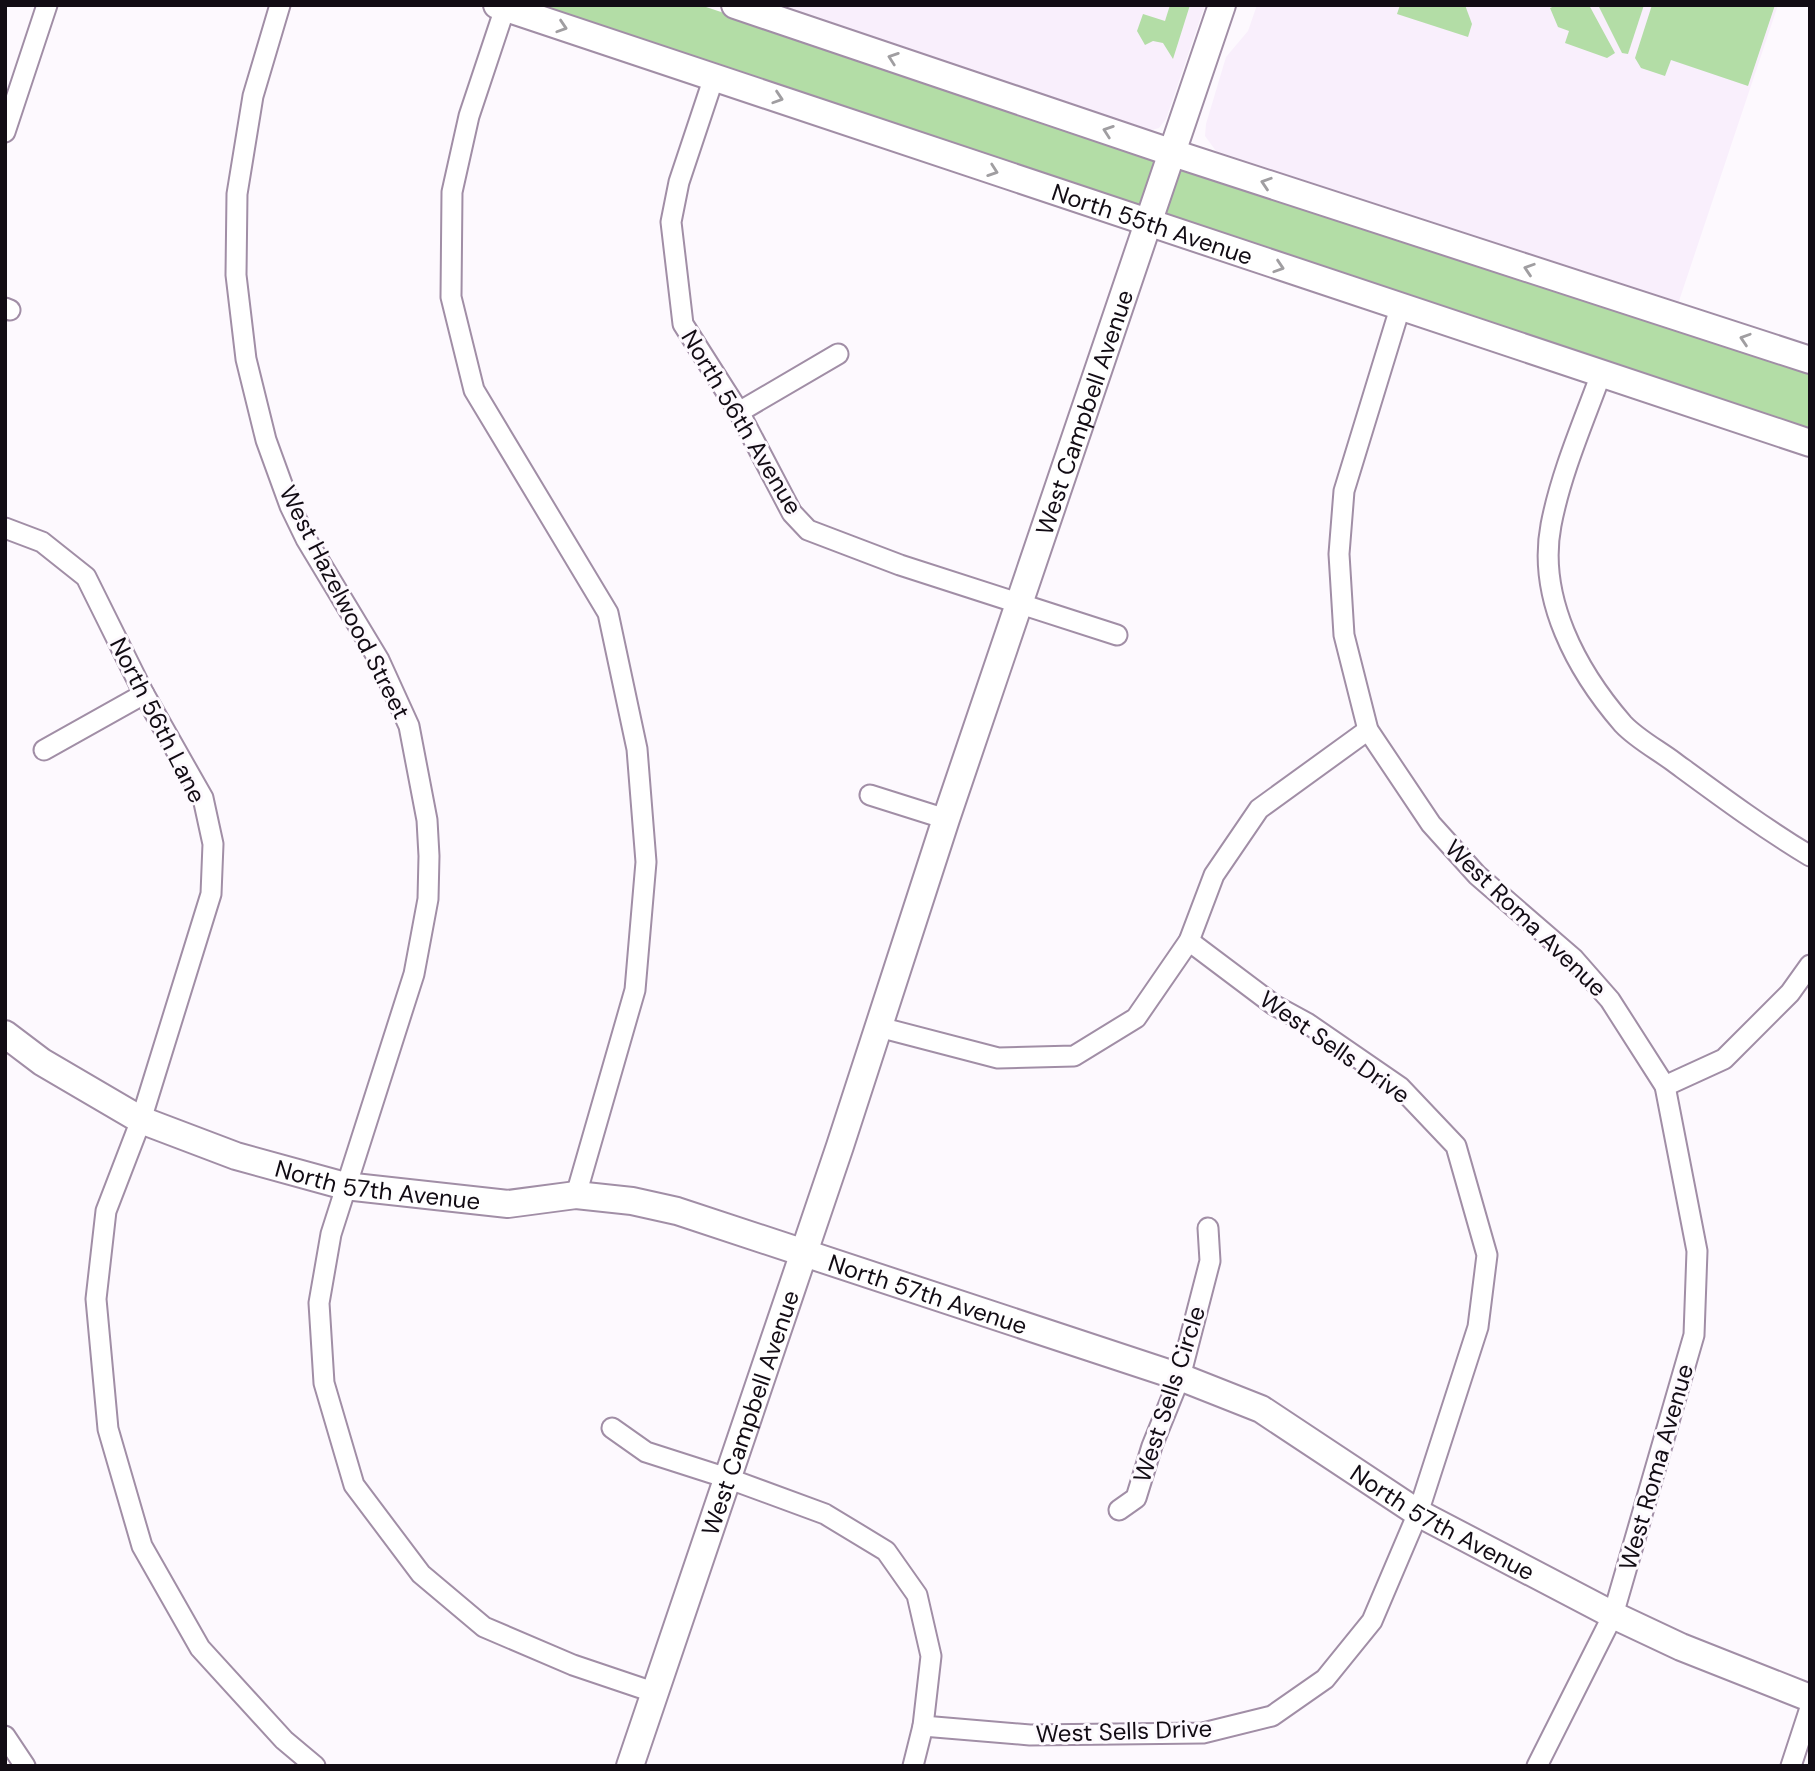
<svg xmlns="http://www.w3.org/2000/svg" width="1815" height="1771" viewBox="0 0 1815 1771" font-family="'DM Sans',sans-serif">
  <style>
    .built { fill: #f9effc }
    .green { fill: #b3dda6 }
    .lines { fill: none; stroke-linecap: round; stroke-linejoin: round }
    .street-casing { stroke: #a18ea6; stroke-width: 23 }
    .secondary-casing { stroke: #a18ea6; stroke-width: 30 }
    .street { stroke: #fff; stroke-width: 19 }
    .secondary { stroke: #fff; stroke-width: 26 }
    .oneway { stroke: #a09ea1 }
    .labels { text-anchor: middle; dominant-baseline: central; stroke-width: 6; stroke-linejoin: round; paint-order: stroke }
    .street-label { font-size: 24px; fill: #120c14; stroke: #fdf9fe }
  </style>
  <rect width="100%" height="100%" fill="#fdf9fe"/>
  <g class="built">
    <polygon points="771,5 1205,5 1166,119 1159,128 1149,131"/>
    <polygon points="1257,5 1778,5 1678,304 1216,151 1205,136 1206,124 1226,57 1248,31"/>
  </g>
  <g class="green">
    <polygon points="525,5 700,5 1810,373 1810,429"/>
    <polygon points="1170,5 1190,5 1173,59 1163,43 1153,41 1145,45 1137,31 1143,14 1165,21"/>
    <polygon points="1400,5 1465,5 1472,24 1468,37 1397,14"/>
    <polygon points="1557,5 1589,5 1615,53 1607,58 1565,43 1569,31 1558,27 1550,8"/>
    <polygon points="1598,5 1644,5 1628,54 1622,53"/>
    <polygon points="1652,5 1775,5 1748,86 1671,60 1665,76 1641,68 1635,58"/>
  </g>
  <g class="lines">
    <defs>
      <g id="street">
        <polyline points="280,5 253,96 237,194 236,275 246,359 266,440 290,506 306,539 379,660 409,726 427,820 429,856 428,899 414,974 331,1234 319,1303 324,1383 354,1485 421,1574 484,1627 573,1665 653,1692"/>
        <polyline points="505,8 469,116 452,192 451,297 474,390 608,613 637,749 646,862 635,990 576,1195"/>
        <polyline points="714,77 679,182 671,222 683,324 739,412 792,513 808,530 900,565 1117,635"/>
        <polyline points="5,132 47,5"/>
        <polyline points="5,308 10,310"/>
        <polyline points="1400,308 1344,491 1339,554 1344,635 1368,730 1431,824 1477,875 1574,959 1610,1000 1665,1086 1697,1251 1694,1335 1613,1615 1537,1766"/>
        <path d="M1601 374C1583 423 1561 473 1551 525 1537 598 1577 671 1623 724 1637 739 1658 750 1674 762 1719 795 1762 827 1810 856"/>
        <polyline points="739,412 838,354"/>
        <polyline points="5,528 42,542 86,577 144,694 203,798 213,844 211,894 141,1120 106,1211 96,1299 108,1429 142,1546 200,1648 284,1740 315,1766"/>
        <polyline points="44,750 144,694"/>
        <polyline points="870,795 946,819"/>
        <polyline points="879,1027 998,1058 1074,1056 1136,1018 1189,941 1214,875 1259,809 1368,730"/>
        <polyline points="1665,1086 1724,1059 1790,993 1810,965"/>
        <polyline points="612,1428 646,1452 727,1478 825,1514 886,1551 917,1595 931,1656 923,1726 913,1766"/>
        <polyline points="1119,1510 1136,1498 1152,1446 1180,1377 1210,1261 1208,1228"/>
        <polyline points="923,1726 1030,1735 1203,1733 1272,1716 1325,1679 1372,1621 1418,1513 1478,1327 1487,1255 1456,1146 1400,1087 1307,1023 1274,1005 1189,941"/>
        <polyline points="5,1736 25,1766"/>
        <polyline points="1791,1766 1810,1708"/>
      </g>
      <g id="secondary">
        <path id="s1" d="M497 5 1810 443"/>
        <polyline points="735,5 1173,153 1810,360"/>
        <path id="s2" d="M5 1034 42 1062 141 1120 236 1156 345 1186 508 1204 576 1195 632 1201 677 1211 1180 1377 1261 1409 1418 1513 1613 1615 1681 1647 1810 1698"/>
        <path id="s3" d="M630 1766 840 1146 946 819 1222 5"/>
      </g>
    </defs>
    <use href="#street" class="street-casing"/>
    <use href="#secondary" class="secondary-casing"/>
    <use href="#street" class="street"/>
    <use href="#secondary" class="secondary"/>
  </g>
  <defs><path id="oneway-chevron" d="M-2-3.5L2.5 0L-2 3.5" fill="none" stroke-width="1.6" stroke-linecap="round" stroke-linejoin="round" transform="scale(1.75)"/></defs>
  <g class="oneway">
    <use href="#oneway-chevron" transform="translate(562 27) rotate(18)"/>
    <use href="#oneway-chevron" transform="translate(893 58) rotate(-161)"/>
    <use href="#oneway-chevron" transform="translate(778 98) rotate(18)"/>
    <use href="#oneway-chevron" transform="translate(1108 131) rotate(-161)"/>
    <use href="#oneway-chevron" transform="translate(993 171) rotate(19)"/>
    <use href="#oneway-chevron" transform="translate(1266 183) rotate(-162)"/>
    <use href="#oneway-chevron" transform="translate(1279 267) rotate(18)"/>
    <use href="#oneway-chevron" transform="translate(1529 269) rotate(-162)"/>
    <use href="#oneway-chevron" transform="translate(1745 339) rotate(-162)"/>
  </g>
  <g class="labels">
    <g class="street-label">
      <text stroke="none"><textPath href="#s1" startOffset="691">North 55th Avenue</textPath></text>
      <text stroke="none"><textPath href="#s3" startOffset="1428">West Campbell Avenue</textPath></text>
      <text transform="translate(742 422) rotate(59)">North 56th Avenue</text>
      <text transform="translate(345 602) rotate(63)">West Hazelwood Street</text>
      <text transform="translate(158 720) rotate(63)">North 56th Lane</text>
      <text transform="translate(1526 918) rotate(44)">West Roma Avenue</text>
      <text transform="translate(1335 1047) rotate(35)">West Sells Drive</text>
      <text stroke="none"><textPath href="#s2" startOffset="408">North 57th Avenue</textPath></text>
      <text stroke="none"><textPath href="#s2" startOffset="975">North 57th Avenue</textPath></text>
      <text transform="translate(1169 1394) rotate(-72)">West Sells Circle</text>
      <text stroke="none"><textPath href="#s3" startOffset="373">West Campbell Avenue</textPath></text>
      <text transform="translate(1656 1467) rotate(-74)">West Roma Avenue</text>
      <text stroke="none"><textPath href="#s2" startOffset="1542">North 57th Avenue</textPath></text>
      <text transform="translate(1124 1731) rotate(-2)">West Sells Drive</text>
    </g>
  </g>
  <rect width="1815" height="1771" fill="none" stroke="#120c14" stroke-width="14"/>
</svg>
